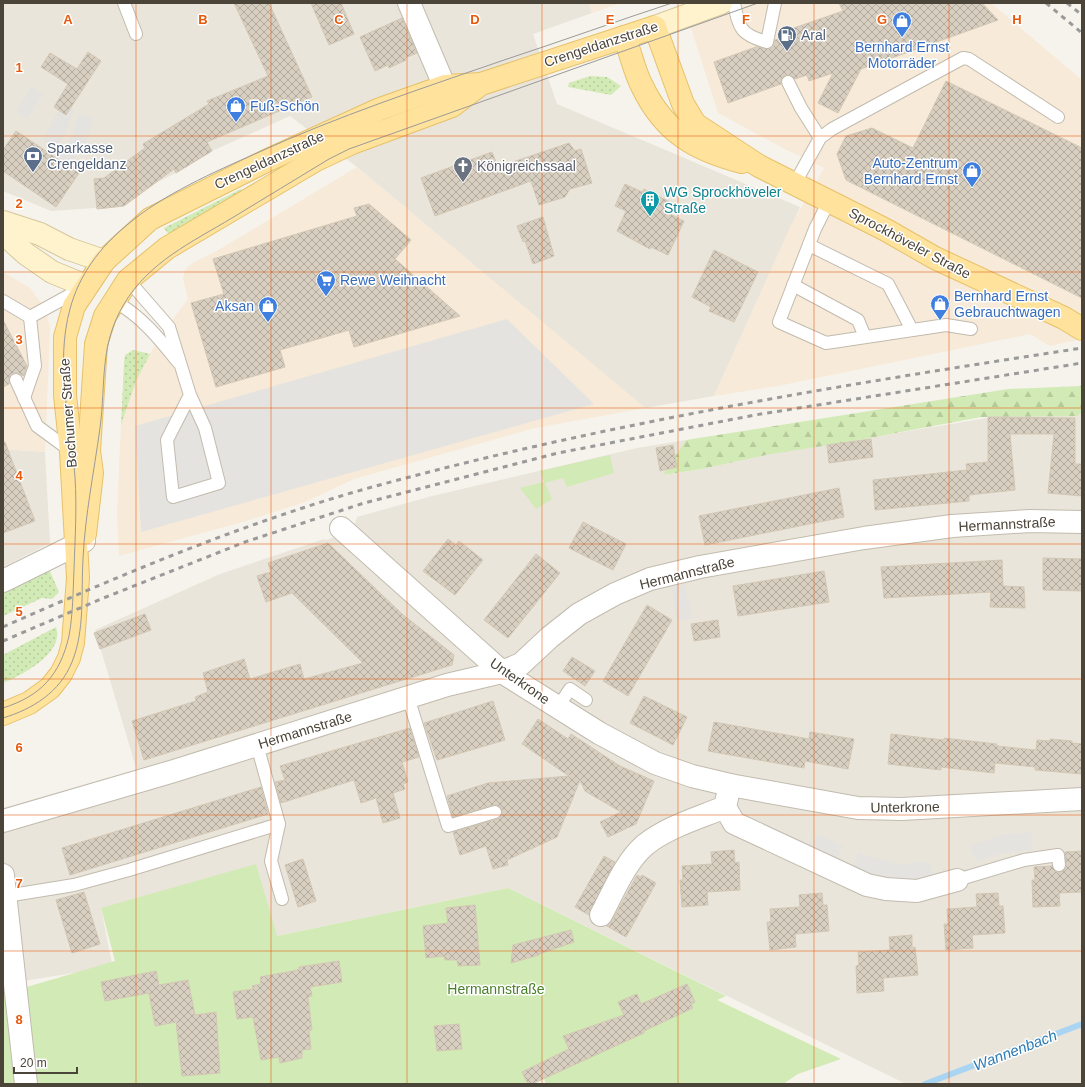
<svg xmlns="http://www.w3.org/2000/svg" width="1085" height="1087" viewBox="0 0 1085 1087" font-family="Helvetica,sans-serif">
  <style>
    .residential { fill: #eae5da }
    .commercial { fill: #f7ead8 }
    .grass { fill: url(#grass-dots) }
    .forest { fill: url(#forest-firs) }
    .garden { fill: #d2eab5 }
    .parking { fill: #e5e3e0 }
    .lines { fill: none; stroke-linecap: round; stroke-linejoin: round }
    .stream { stroke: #a9d4f2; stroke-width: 6 }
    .building { fill: url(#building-cross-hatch); stroke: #d3c7b4 }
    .service-casing { stroke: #c2bbae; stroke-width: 14 }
    .minor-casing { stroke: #c2bbae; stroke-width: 24 }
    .secondary-casing { stroke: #d6c79b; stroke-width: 24 }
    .primary-casing { stroke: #e6c16a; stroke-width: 24 }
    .service { stroke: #fff; stroke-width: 12 }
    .minor { stroke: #fff; stroke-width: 22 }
    .secondary { stroke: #fff3cd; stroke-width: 22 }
    .primary { stroke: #ffe39c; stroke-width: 22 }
    .tram { stroke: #9a9a9a; stroke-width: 1 }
    .rail { stroke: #9a9a9a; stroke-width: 3; stroke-dasharray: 5 5; stroke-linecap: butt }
    .grid { fill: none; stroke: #e8590c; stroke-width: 1; stroke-opacity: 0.55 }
    .labels { text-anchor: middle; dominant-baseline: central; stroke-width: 3; stroke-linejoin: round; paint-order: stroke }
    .service-label { font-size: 14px; fill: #4e5e75; stroke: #fff; text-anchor: start }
    .street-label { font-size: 14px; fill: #4b4439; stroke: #fff }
    .shop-label { font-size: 14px; fill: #366cbe; stroke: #fff; text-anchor: start }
    .worship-label { font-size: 14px; fill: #5b616d; stroke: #fff; text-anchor: start }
    .culture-label { font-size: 14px; fill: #0d838f; stroke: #fff; text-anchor: start }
    .park-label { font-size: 14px; fill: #4a7f2a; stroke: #fff }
    .water-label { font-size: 15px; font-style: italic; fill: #2e7ab2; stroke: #fff }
    .grid-label { font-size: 13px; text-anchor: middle; font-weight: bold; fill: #e8590c; stroke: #fff; stroke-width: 3; stroke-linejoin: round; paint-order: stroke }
  </style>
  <defs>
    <pattern id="grass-dots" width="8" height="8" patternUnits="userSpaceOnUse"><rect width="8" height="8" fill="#d2eab5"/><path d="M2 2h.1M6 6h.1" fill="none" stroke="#b6ca9c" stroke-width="1.8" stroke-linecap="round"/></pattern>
    <pattern id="forest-firs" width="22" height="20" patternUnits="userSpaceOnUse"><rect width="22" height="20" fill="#d2eab5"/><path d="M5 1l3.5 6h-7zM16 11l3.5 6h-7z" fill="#b6ca9c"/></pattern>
    <pattern id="building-cross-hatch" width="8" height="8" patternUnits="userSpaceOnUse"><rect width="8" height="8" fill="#d8cfc1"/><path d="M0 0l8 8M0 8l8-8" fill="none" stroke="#b1aa9e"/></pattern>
  </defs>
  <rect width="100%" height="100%" fill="#f6f3ec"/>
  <g class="residential">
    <polygon points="3,3 589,3 592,13 533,34 557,104 800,207 714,396 645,408 357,167 290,116 212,151 176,173 156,183 124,206 51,211 3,191"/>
    <polygon points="1082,402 1082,1084 906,1084 508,888 277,936 101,908 112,964 79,972 24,981 11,989 3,990 3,821 140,781 95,630 220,574 324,539 326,540 338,536 353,529 357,517 432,496 637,448 686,440 664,475 702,469 766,455"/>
    <polygon points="3,449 45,452 50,543 3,567"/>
  </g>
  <g class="commercial">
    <polygon points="589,3 620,3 592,13"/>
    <polygon points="683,3 991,3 1082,80 1082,339 1050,346 1030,334 778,386 714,396 791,225 824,168 779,146 718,113"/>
    <polygon points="357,167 645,408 535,428 354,479 305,502 246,521 119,556 117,514 121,425 136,381 146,361 157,341 188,299 183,279 185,270 191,264 220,249"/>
    <polygon points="3,272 30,288 45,308 50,327 45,452 3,449"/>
  </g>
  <g class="grass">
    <polygon points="590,76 607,77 621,86 611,95 568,87 569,83"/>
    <polygon points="241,189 243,192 169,235 164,228"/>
    <polygon points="133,350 150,354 136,381 121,425 124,363 125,355"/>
    <polygon points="49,569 59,592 52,599 42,598 3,616 3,594 41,571"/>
    <path d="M56 627C65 653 22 675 3 683V655Z"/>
  </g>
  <polygon class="forest" points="1082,386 1082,412 1077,416 981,417 848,442 766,455 702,469 663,475 686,440 1008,389"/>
  <g class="garden">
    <polygon points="610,455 614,473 567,487 563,478 545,483 552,499 536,509 520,488 544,482 540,471"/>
    <polygon points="256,864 277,936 508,888 726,996 717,1000 841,1059 798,1074 783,1084 546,1084 544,1079 531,1084 32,1084 20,989 115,961 101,908"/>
    <polygon points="10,992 19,1084 3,1084 3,994"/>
  </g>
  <g class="parking">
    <polygon points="31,87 43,94 28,119 16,112"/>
    <polygon points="62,103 74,111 66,133 56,148 43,140"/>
    <polygon points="79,113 93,118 87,139 70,165 57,158 72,135"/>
    <polygon points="507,319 594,404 141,532 135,426"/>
    <polygon points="685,584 692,618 677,621 671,587"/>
    <polygon points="1032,832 1032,850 1004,853 976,861 969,846 1002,835"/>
    <polygon points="817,834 843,846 836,861 811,848"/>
    <polygon points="859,853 899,865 928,861 934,875 917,880 901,881 867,875 852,868"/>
  </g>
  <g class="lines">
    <polyline class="stream" points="925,1084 1082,1024"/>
  </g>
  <g class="building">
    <polygon points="234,3 269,3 312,97 207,142 212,151 176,173 174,169 124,206 97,209 94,179 104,178 145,148 143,144 209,104 207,101 268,76"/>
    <polygon points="311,3 341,3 354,34 329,45"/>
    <polygon points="839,3 982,3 998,20 861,69 838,113 818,103 833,73 809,81 807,75 795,79 792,76 785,75 782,78 781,84 728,103 714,62 756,47 769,49 773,47 775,40 793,34 791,29 843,11"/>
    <polygon points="402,18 417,53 405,58 406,60 389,68 388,65 375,71 360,37"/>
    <polygon points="88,52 101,61 66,115 54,107 68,84 41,67 50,53 77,69"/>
    <polygon points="946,81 1082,148 1082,298 846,180 837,154 846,136 872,128 913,148"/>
    <polygon points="16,131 79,173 56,207 3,171 3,150"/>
    <polygon points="569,143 575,151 581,149 592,183 570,189 565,197 539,205 531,181 435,216 421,178 492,152 498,167"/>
    <polygon points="625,184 642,192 644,189 672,203 668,213 684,221 668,255 651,247 650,249 617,231 626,211 615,206"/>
    <polygon points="369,204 411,240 395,259 460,316 354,347 349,330 280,350 285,367 216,387 191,303 224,294 213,259 357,216 354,208"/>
    <polygon points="543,217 554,256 533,264 525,241 523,242 517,226"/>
    <polygon points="714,250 758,272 734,322 709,311 711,307 692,297"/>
    <polygon points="3,320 27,366 24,376 17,373 13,373 9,379 9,384 3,387"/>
    <polygon points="988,417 1075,418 1075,464 1082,464 1082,496 1048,493 1054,434 1010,434 1015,490 969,495 969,501 875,510 873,480 967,470 966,464 988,462"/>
    <polygon points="871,439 873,457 829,463 827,445"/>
    <polygon points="3,442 5,442 35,521 3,533"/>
    <polygon points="673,445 677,467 660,471 656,448"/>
    <polygon points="839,488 844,517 705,545 699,516"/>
    <polygon points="583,522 626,544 613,570 569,548"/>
    <polygon points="448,539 456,545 459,541 483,560 455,595 423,571"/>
    <polygon points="328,543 402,614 454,655 452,665 144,760 132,721 196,701 195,697 208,692 203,673 244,659 250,679 300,664 304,679 363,663 292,593 266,602 257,576 271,572 268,563"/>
    <polygon points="536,554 560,573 508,638 484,620"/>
    <polygon points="1043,558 1082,559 1082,591 1043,590"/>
    <polygon points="1002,560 1003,586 1024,587 1025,608 990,607 991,592 884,598 881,567"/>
    <polygon points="824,571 829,602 738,616 733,586"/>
    <polygon points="647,605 672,620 628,696 603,681"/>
    <polygon points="145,614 151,630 100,649 94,633"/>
    <polygon points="718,620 720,637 694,641 691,624"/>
    <polygon points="572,657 595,671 585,686 563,671"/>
    <polygon points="644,696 687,717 673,745 630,723"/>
    <polygon points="493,701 505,740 437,760 424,723"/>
    <polygon points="538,719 568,739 571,734 620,766 654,781 636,824 608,837 600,822 621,812 585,791 580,780 557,837 507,860 508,865 493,869 486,846 460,855 453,832 498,819 502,814 500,807 493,805 453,817 447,796 488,783 569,776 522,744"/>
    <polygon points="714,722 809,739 810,732 854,739 848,769 805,761 804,768 708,751"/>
    <polygon points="410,728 419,757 402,762 408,782 403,784 405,789 393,793 400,818 383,823 376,798 361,803 354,780 281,803 275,782 285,780 280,766"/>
    <polygon points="891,734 944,740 944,738 997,744 997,746 1036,750 1037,740 1050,741 1050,739 1072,741 1072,743 1082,744 1082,774 1035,770 1035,767 995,763 994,773 941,767 941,770 888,764"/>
    <polygon points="261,787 268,814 70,875 62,848"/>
    <polygon points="734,850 735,863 739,862 740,890 707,892 708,905 682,907 680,880 683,880 682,866 712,864 711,852"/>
    <polygon points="1082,851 1082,892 1059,893 1060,906 1033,907 1032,880 1035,880 1034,867 1052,866 1056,872 1060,872 1066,868 1065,852"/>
    <polygon points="604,856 615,862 589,915 575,907"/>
    <polygon points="303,859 316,901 298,907 285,865"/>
    <polygon points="637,875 641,877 642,875 656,883 626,937 607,926 612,921"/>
    <polygon points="84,892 100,944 72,953 56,900"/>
    <polygon points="822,893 823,905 827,905 829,931 795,934 796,947 770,950 767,922 771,922 770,909 800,907 799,895"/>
    <polygon points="998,893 999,906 1003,906 1005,933 972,935 973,948 946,950 944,924 948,924 947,909 977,907 976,894"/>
    <polygon points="475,905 480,965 458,966 457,960 445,960 444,956 426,958 423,926 448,923 446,908"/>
    <polygon points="571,930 574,942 539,954 539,955 511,963 513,945"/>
    <polygon points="912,935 912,948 915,947 918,975 883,978 884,991 857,993 856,966 859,965 858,952 890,950 889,937"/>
    <polygon points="339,961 342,982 310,987 312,996 308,997 312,1030 309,1030 311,1049 302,1050 302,1058 280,1063 279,1057 261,1060 253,1017 237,1019 233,992 253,989 252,986 261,984 260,977 298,970 299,967"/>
    <polygon points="156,971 159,985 188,980 195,1015 216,1012 220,1073 182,1076 176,1022 155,1026 149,993 105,1001 101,982"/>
    <polygon points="687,984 695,1002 691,1004 693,1008 644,1031 644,1033 532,1084 528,1084 522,1072 569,1049 563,1036 624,1015 618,1002 637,994 641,1004"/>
    <polygon points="459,1024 462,1049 437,1051 434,1026"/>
  </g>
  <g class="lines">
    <defs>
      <g id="service">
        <polyline points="124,3 136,34"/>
        <path d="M734 3C739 29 741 35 767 42L775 3"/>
        <polyline points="788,82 801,108 820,138"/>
        <polyline points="795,183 820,138 832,129 963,58 969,59 1058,117"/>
        <polyline points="829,201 815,229 779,322 826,343 946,325 971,329"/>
        <polyline points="809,245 888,284 912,330"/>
        <polyline points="128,280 169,327 190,395 205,428 219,483 173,497 167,440 190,395"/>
        <polyline points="793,285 858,320 865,337"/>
        <polyline points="3,301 30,317 81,289"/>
        <path d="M114 301C140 315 159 338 178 362"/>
        <polyline points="16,380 37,426 71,451"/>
        <polyline points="24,398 35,366 30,317"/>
        <polyline points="408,697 448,826 495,812"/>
        <polyline points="558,707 570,689 586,700"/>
        <polyline points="279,824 271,861 282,899"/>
        <polyline points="957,880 1024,860 1058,855 1059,865"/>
        <polyline points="6,896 74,885 129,870 279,824 257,745"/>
      </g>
      <g id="minor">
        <polyline points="409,3 452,104"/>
        <polyline points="341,528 502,672 599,733 655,763 692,776 730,785 858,808 902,809 1082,799"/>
        <polyline points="3,581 84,541"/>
        <polyline points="730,785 725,807 734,823 867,885 886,889 917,891 957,880"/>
        <polyline points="3,821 174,771 447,685 502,672 521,664 550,637 579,614 615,594 650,579 700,567 864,538 952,526 1030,521 1082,522"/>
        <polyline points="3,875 26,1084"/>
        <path d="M601 915C613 893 625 862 645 845 667 827 699 818 725 807"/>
      </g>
      <g id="secondary">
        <polyline points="655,27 721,3"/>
        <polyline points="3,222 40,234 69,249 104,261"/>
        <polyline points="3,233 26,254 52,272 86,286"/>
      </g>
      <g id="primary">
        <path d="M624 37C631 53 634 71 642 86 664 132 695 150 742 162"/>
        <polyline points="85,534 92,473 89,451 96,344 105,316 128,280 167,248 316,160 352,143 452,106 481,84"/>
        <polyline points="3,714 29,703 50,688 61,674 69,658 73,643 78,578 71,452 65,395 65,337 74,306 104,261 150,219 268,160 380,109 445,86 481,84 655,27 683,104 695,124 759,166 886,230 935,258 1064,318 1082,329"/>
      </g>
    </defs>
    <use href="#service" class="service-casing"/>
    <use href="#minor" class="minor-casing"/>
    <use href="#secondary" class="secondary-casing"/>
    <use href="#primary" class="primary-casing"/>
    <use href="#service" class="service"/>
    <use href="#minor" class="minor"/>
    <use href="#secondary" class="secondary"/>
    <use href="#primary" class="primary"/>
    <g class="tram">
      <path d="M3 708C41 696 60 675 69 636 73 614 73 592 74 569 75 539 77 508 75 477 70 421 55 364 70 309 79 275 100 247 127 225 162 195 214 172 257 153 338 116 423 88 507 59 562 41 617 21 672 3"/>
      <path d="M3 718C33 709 60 692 72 662 85 630 81 593 83 559 85 515 94 472 100 428 106 383 99 346 124 304 149 262 192 242 232 218 264 198 297 179 329 159L349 149 758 3"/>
    </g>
    <g class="rail">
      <polyline points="1046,3 1082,33"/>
      <polyline points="1067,3 1082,15"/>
      <path d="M3 627C121 575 241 524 365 489 600 424 841 385 1082 348"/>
      <polyline points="3,641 101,599 245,542 364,503 558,453 755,415 1082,363"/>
    </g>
  </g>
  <path class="grid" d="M136 3V1084M271 3V1084M407 3V1084M542 3V1084M678 3V1084M814 3V1084M949 3V1084M3 136H1082M3 272H1082M3 408H1082M3 544H1082M3 679H1082M3 815H1082M3 951H1082"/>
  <defs>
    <symbol id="shop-pin" viewBox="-11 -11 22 30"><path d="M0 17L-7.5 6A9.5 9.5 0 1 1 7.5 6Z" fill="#3f7fe0" stroke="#fff"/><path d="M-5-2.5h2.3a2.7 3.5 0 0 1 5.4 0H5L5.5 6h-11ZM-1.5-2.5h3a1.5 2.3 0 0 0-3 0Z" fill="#fff"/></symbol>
    <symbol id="fuel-pin" viewBox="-11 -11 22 30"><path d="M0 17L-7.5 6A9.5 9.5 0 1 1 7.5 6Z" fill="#5c6f8a" stroke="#fff"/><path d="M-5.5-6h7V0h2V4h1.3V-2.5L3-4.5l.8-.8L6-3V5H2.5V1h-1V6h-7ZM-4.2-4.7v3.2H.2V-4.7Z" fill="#fff"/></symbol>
    <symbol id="bank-pin" viewBox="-11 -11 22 30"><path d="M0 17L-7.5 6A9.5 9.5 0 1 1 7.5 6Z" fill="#5c6f8a" stroke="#fff"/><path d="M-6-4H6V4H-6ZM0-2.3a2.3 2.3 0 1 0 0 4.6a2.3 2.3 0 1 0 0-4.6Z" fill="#fff"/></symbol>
    <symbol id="church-pin" viewBox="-11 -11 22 30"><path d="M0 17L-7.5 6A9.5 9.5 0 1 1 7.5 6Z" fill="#6b7280" stroke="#fff"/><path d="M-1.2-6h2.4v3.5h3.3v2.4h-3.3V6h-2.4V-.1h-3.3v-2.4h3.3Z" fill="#fff"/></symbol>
    <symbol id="building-pin" viewBox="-11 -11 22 30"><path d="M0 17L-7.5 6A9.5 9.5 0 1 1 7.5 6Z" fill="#0f9aa8" stroke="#fff"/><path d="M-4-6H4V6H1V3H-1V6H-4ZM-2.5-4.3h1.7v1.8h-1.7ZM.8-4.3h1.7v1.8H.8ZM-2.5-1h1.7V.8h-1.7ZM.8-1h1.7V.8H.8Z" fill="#fff"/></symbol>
    <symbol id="supermarket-pin" viewBox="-11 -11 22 30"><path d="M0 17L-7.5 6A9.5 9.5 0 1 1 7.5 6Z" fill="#3f7fe0" stroke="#fff"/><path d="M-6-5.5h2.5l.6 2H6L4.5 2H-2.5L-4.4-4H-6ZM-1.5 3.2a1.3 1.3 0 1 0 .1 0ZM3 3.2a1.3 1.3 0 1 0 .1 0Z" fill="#fff"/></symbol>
  </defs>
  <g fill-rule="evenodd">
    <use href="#shop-pin" x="891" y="10" width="22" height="30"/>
    <use href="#fuel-pin" x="776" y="24" width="22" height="30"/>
    <use href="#shop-pin" x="225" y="95" width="22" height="30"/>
    <use href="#bank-pin" x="22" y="145" width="22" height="30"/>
    <use href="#church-pin" x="452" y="155" width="22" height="30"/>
    <use href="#shop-pin" x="961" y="160" width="22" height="30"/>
    <use href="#building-pin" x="639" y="189" width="22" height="30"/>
    <use href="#supermarket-pin" x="315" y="269" width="22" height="30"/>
    <use href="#shop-pin" x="929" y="293" width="22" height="30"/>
    <use href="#shop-pin" x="257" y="295" width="22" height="30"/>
  </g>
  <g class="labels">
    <g class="service-label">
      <text x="801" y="35">Aral</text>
      <text x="47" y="148">Sparkasse<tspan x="47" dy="16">Crengeldanz</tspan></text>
    </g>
    <g class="street-label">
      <text transform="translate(601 44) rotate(-18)">Crengeldanzstraße</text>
      <text transform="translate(269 160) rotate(-25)">Crengeldanzstraße</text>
      <text transform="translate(910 243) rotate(28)">Sprockhöveler Straße</text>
      <text transform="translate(68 413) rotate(-94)">Bochumer Straße</text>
      <text transform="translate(1007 524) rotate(-3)">Hermannstraße</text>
      <text transform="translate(687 573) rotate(-14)">Hermannstraße</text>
      <text transform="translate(520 681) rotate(35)">Unterkrone</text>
      <text transform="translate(305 730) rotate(-17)">Hermannstraße</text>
      <text transform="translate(905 807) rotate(-1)">Unterkrone</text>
    </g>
    <g class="shop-label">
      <text x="902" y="47" text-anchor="middle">Bernhard Ernst<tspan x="902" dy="16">Motorräder</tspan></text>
      <text x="250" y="106">Fuß-Schön</text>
      <text x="958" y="163" text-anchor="end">Auto-Zentrum<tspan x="958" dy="16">Bernhard Ernst</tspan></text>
      <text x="340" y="280">Rewe Weihnacht</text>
      <text x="954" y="296">Bernhard Ernst<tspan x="954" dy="16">Gebrauchtwagen</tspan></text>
      <text x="254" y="306" text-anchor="end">Aksan</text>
    </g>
    <g class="worship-label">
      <text x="477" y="166">Königreichssaal</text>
    </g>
    <g class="culture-label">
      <text x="664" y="192">WG Sprockhöveler<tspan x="664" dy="16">Straße</tspan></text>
    </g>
    <g class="park-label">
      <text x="496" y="989">Hermannstraße</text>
    </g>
    <g class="water-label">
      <text transform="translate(1015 1050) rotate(-21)">Wannenbach</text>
    </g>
  </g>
  <g class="grid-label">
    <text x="68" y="24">A</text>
    <text x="203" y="24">B</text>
    <text x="339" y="24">C</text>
    <text x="475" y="24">D</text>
    <text x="610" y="24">E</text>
    <text x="746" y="24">F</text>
    <text x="882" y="24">G</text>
    <text x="1017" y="24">H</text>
    <text x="19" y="72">1</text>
    <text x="19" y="208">2</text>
    <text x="19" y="344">3</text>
    <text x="19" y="480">4</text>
    <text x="19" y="616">5</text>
    <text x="19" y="752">6</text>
    <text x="19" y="888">7</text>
    <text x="19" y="1024">8</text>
  </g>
  <rect width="1085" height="1087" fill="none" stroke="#4b4439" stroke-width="8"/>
  <path d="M14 1067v6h63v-6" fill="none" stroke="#4b4439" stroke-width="2"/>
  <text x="20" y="1067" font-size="12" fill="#4b4439" stroke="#ffffff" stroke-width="3" paint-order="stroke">20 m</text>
</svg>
